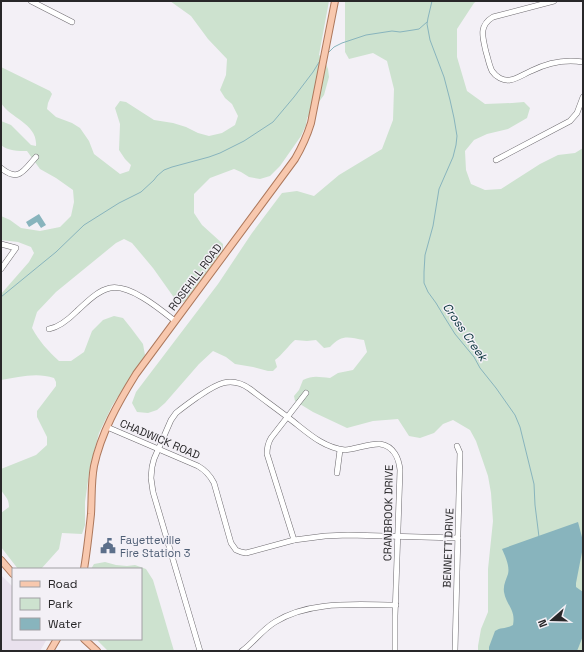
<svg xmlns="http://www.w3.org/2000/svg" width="584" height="652" viewBox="0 0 584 652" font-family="'Space Grotesk',sans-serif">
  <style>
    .built { fill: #e9e1ed }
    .green { fill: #cde2cf }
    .water { fill: #88b4bd }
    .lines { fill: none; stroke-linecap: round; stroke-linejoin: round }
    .stream { stroke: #88b4bd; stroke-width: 1 }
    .minor-casing { stroke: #6c696e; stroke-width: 6 }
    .major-casing { stroke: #ad785c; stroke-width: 8 }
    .minor { stroke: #fff; stroke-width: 5 }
    .major { stroke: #f8c8ae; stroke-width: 6 }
    .labels { text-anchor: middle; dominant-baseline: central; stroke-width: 3; stroke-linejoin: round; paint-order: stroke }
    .street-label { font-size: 11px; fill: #282729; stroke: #f3f0f6 }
    .service-label { font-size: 11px; fill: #4e5e75; stroke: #f3f0f6; text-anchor: start }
    .water-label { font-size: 12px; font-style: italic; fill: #032f37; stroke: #f3f0f6 }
  </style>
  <rect width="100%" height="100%" fill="#f3f0f6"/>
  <polygon class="built" points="1,575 13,587 13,639 47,639 40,651 1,651"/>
  <g class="green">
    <path d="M170 1H329L319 55 324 59 328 69 329 77 324 95 307 118 306 125 301 136 280 166 270 176 260 179 249 177 241 172 234 169 210 178 194 194V213L202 225 223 244V251L187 300 181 303 175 299 153 268 132 243 124 239 116 243 56 292 37 312 32 328C39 341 48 351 59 361H71L84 352 92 331 103 320 114 316 123 318 131 328 143 344 145 355 112 406 99 433 90 467 85 502V525L82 534 62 533 59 549 41 569H18L1 547V513L9 507C9 497 4 497 1 489 0 484 1 475 1 469L36 455 47 445V437L37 417V411L56 386V382L54 378C37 372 18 377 1 380V294L29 262 34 253 31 247 18 242 1 240V216L10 220 21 228 40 231 60 227 71 216 74 202 73 190 56 178 40 169 27 151C18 151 8 151 1 145V121L11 125 31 145 36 146C38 124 10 118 1 103V67L50 91 52 94 48 103 47 109 56 117 72 123 80 128 89 141 94 154 120 174 129 171 131 165 125 159 119 150 120 124 115 108 120 101 126 102 154 120 173 123 186 127 198 133 209 136 222 133 235 125 238 116 232 104 225 98 220 90 226 75 227 59 208 39 191 16Z"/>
    <path d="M345 1H477L474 3 457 29V57L467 91 485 104 512 103 524 102 530 108 527 118 508 129 487 134 474 140 465 151 466 170 471 184 485 190 501 189 540 164 558 155 575 153 583 148V651H478V646L481 629 488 612V569L493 521 491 493 488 476 476 441 470 430 453 420 443 424 434 433 420 438 409 436 398 419 373 421 347 428 313 412 295 401 294 396 299 390 303 380C313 375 319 377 330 378L338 373 353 370 367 352 364 340C348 337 342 334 330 347L324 348 316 340 307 341 295 340C288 346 283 354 275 360L277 367 273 371H268L253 367 235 364 226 357 213 351 199 364 165 403 157 410 148 413 137 412 132 403 136 392 218 284 252 233 282 193 297 191 314 196 339 175 382 149 393 120 394 89 387 61 373 53 349 59 345 52Z"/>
    <polygon points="105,562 116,565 127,566 135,565 146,569 153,580 174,651 108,651 98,641 97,639 141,639 141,569 91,569 94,564"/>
  </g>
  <g class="water">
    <polygon points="39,214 46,225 41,228 37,222 29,227 26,222"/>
    <path d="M578 522 583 541V547L576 583V587L583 592V636L577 651H489V647L495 631C501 627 507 629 513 625 516 609 506 605 504 592 503 585 506 580 508 574 510 566 505 556 502 549Z"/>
  </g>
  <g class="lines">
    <g class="stream">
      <polyline points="432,1 428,18 427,24 430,40 444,77 450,100 454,118 457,136 456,145 453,157 439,189 433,226 425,255 424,272 424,283 428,292 436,303 445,318 455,334 474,357 480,368 496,388 515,415 520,427 534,484 535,505 539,537"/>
      <polyline points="328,53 334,47 342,43 366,35 392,31 400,32 413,30 419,29 427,22"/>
      <polyline points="1,297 56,252 84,225 119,203 141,192 154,180 157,176 164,170 172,167 209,157 220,153 244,141 273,122 294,97 313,72 321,59"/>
    </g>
    <defs>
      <g id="minor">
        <polyline points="31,1 72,22"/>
        <path d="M554 1 493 17C478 26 483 38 486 52 488 58 489 65 492 71 496 77 503 81 510 80 517 79 524 74 531 71 547 63 565 59 583 62"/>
        <polyline points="496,160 570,121 577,113 583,97"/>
        <path d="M1 168C19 183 24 170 36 157"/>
        <polyline points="1,244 16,248 1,269"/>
        <path d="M49 329C60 327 69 319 77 311 87 302 97 291 110 288 130 284 160 309 175 321"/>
        <path d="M107 427 198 466C205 470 210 475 214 483L231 543 236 550 241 552 246 553 294 540 325 536 348 535 458 538"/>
        <polyline points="337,473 340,450"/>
        <path d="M294 540 267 454C267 448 268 443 271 438L306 393"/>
        <path d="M200 651 153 492 151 478 152 467 154 459 171 420 176 413C182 408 189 403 196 398 214 386 229 374 250 389 263 399 277 409 290 419 307 432 323 448 345 450 355 449 372 443 380 444 394 446 399 459 400 470L395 616V651"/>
        <path d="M242 651C254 642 262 630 275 622 310 600 356 605 396 605"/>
        <polyline points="455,651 460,453 457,446"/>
      </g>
      <g id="major">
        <polyline points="1,560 13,574"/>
        <path d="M84 569C87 551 89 533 91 514 92 498 91 482 94 466 101 433 118 403 136 374L295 159C302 147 307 136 311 123L335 1"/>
        <polyline points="84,639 97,651"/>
        <polyline points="50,651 57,639"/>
      </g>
    </defs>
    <use href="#minor" class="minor-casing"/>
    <use href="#major" class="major-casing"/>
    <use href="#minor" class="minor"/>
    <use href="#major" class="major"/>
  </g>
  <defs>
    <symbol id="civic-bare" viewBox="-9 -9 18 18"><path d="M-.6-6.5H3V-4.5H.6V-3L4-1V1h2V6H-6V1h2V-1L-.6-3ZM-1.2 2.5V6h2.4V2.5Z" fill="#5c6f8a" stroke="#f3f0f6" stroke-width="2.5" paint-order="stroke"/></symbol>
  </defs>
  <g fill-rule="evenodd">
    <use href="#civic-bare" x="97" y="535" width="22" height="22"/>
  </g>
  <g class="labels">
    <g class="street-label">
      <text transform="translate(195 277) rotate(-53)">ROSEHILL ROAD</text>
      <text transform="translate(160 439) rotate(23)">CHADWICK ROAD</text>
      <text transform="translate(388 513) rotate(-89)">CRANBROOK DRIVE</text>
      <text transform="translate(448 548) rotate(-88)">BENNETT DRIVE</text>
    </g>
    <g class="service-label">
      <text x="120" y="540">Fayetteville<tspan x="120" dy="13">Fire Station 3</tspan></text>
    </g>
    <g class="water-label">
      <text transform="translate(465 332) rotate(55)">Cross Creek</text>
    </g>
  </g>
  <rect width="584" height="652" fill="none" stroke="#282729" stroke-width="4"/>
  <rect x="12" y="568" width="130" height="72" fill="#f3f0f6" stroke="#a2a0a4"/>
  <rect x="20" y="581" width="20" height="6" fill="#f8c8ae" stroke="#a2a0a4"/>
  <text x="48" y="588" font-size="12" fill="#282729">Road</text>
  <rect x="20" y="598" width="20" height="12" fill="#cde2cf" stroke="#a2a0a4"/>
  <text x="48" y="608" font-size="12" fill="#282729">Park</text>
  <rect x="20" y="618" width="20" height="12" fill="#88b4bd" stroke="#a2a0a4"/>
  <text x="48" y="628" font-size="12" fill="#282729">Water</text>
  <g transform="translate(552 620) rotate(250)" stroke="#f3f0f6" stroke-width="3" paint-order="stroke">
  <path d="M0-3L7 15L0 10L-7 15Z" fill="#282729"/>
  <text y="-6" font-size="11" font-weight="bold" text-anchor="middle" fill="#282729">N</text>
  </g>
</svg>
